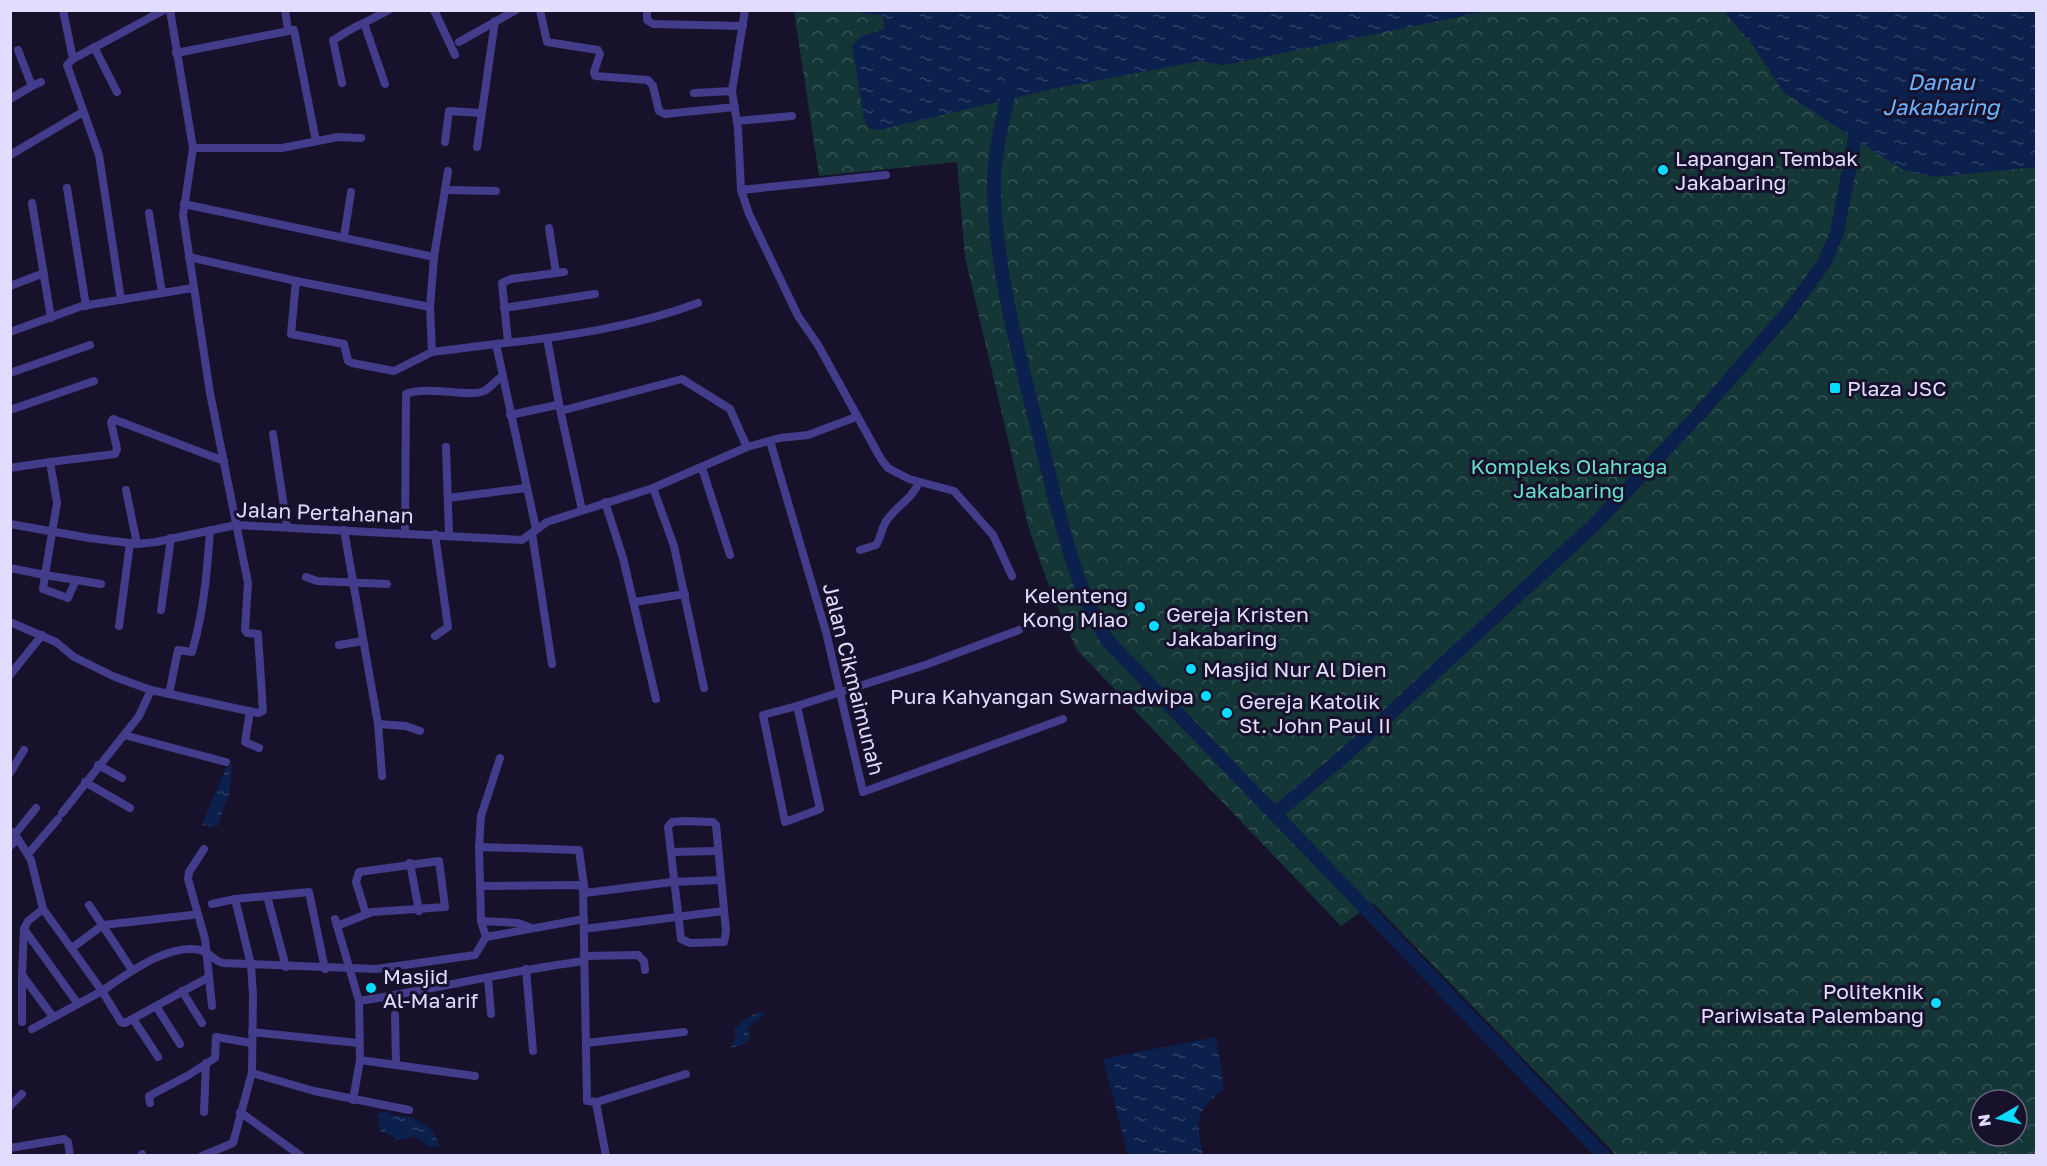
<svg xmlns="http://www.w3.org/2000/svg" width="2047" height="1166" viewBox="0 0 2047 1166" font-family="'Golos Text',sans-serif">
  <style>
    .forest { fill: url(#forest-crowns); fill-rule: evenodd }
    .water { fill: url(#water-ripples) }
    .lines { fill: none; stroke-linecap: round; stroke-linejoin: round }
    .river { stroke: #0b204c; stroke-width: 14 }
    .street { stroke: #433c8b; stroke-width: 8 }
    .poi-dot { fill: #09dcff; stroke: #17112c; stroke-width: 2 }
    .labels { text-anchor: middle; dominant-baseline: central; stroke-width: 6; stroke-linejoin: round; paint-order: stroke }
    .poi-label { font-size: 21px; fill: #e2ddff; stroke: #17112c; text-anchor: start }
    .park-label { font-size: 21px; fill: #66e2c8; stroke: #17112c }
    .street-label { font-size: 21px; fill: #e2ddff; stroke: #17112c }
    .water-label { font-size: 22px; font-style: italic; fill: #6bb4ff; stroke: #17112c }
  </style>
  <defs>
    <pattern id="forest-crowns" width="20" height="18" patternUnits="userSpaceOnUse" patternTransform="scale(1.5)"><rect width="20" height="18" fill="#143637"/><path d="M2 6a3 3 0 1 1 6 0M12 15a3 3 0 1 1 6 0" fill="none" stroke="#365355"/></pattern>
    <pattern id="water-ripples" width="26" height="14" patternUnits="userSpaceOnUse" patternTransform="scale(1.5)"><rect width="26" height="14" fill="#0b204c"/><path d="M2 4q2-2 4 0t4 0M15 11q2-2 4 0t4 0" fill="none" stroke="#2e4067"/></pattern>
  </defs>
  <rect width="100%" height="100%" fill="#17112c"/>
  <path class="forest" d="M794 11H2036V1155H1616L1373 903 1341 926 1077 650 1052 595 1029 529 965 257 957 162 819 176ZM1981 1100H2017V1136H1981Z"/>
  <g class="water">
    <polygon points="857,11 1487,11 1224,65 1200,61 1052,89 879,130 868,128 864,119 852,45 860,37 884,29 883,15 864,14"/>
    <polygon points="1724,11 2036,11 2036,167 1935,177 1903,170 1783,92 1754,47"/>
    <polygon points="232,763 230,791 217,827 202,825 225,770"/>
    <polygon points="761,1011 765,1014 747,1028 750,1038 744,1044 731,1048 736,1037 734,1029 745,1019"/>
    <path d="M1216 1037 1224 1089C1193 1112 1197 1121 1203 1155H1128L1103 1059Z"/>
    <path d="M387 1111 392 1116C412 1113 436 1126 439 1147H430L414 1136C400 1143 394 1138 381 1131L377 1114Z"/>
  </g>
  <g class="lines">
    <g class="river">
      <path d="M1012 82C1003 115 994 152 994 186 995 274 1021 361 1042 446 1059 513 1072 580 1107 640L1604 1156"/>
      <polyline points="1275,814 1344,756 1594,525 1700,413 1790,310 1824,263 1837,233 1855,138"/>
    </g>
    <g class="street">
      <polyline points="63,10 73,59 164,10"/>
      <polyline points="285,10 288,30"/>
      <polyline points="434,10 455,55"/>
      <polyline points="540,10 547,42 598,50 600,54 594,72 595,76 648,80 653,86 659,111 665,114 735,107"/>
      <polyline points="647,10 647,20 653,24 743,26"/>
      <polyline points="745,10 732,91 738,129 741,190 749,214 798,316 818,345 881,459 888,468 909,479 954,491 993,535 1012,576"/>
      <polyline points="459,42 516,10"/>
      <polyline points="94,47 117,92"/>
      <polyline points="18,50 32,86 41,82"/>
      <polyline points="176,53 294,30 316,141"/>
      <polyline points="73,59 67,65 99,155 121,300"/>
      <path d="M342 83 333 40C344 34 351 28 364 23"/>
      <polyline points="385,84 364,23 389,10"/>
      <polyline points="694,93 732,91"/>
      <polyline points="10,99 32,86"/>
      <polyline points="737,121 792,116"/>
      <polyline points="445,142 449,111 480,113"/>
      <polyline points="477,147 495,21"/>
      <polyline points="193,148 282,148 338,137 361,138"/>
      <polyline points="10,155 83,112"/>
      <polyline points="67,188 86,306"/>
      <polyline points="445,190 496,191"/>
      <polyline points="741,190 886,175"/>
      <polyline points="32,203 51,318"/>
      <polyline points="184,204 434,257 430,307 432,352"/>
      <polyline points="149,213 162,293"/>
      <polyline points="549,228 556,273"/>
      <polyline points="344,237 351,192"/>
      <polyline points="189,257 296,281 430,307"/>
      <polyline points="434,257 448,171"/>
      <polyline points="296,281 291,334 344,344 348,361 352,363 394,371 432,352 496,344 536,529"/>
      <polyline points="10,286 44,273"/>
      <polyline points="504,308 595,294"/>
      <polyline points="10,332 82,306 193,288"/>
      <polyline points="547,338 560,409 564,410 682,379 730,409 747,447"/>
      <polyline points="508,342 502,283 511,279 564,272"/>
      <path d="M496 344C564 337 634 327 698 303"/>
      <polyline points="10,373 90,345"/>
      <polyline points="560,409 582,510"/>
      <polyline points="10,410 94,381"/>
      <polyline points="510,415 557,405"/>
      <polyline points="273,434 287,527"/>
      <polyline points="770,441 826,632 863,792 1063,719"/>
      <polyline points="446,447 449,535"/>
      <polyline points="50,462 115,454 117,449 111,422 113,419 224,461"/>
      <polyline points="10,468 50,462 57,503 45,575 101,584"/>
      <polyline points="702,468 730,555"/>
      <polyline points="653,488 674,546 704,688"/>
      <polyline points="126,490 137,544"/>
      <polyline points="448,498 526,488"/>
      <polyline points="605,502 623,558 656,699"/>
      <polyline points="10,524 89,538 137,544 156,542 236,525 522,540 547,522 653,488 747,447 780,438 808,435 856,417"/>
      <polyline points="344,530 378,724 406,726 420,731"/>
      <path d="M405 533 406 394C428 385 469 398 484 391 491 388 495 380 503 376"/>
      <polyline points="532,533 552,664"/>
      <path d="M860 550 876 545C881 538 881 530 885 523 895 506 912 500 919 482"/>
      <polyline points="10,568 45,575 43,589 68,598 75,582"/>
      <polyline points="306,577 317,581 387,584"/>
      <polyline points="634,602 685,594"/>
      <polyline points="161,610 171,538"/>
      <polyline points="10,622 56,642 74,657 115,677 151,690 258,713 263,711 258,634 247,633 245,630 248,583 210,393 183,215 193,148 170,10"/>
      <polyline points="119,626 130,543"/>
      <polyline points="435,636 448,627 435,534"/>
      <polyline points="339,645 363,641"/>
      <polyline points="10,675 42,635"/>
      <path d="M169 694 178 650 192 652C204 611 207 572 210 530"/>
      <polygon points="797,706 820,809 785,822 763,715"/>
      <polyline points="797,706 925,665 1019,630"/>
      <polyline points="250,711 245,742 259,748"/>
      <polyline points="378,724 382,776"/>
      <polyline points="124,735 226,762"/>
      <polyline points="98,765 122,778"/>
      <polyline points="10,773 24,750"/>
      <polyline points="85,782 130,808"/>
      <polyline points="62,813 139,716 151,690"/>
      <polygon points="684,821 713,822 716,825 726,931 724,942 690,943 681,939 668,827 672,822"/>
      <path d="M10 831 15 834 31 860 43 909 102 991C127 974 168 943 200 950 210 952 213 961 223 963L376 969 475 955 486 937 584 919"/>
      <polyline points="15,834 36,808"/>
      <polyline points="10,846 18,839"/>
      <polyline points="479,847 481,816 500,758"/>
      <polyline points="671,852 717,851"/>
      <polyline points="28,854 58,819"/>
      <polyline points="410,863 419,911"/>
      <polyline points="480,886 579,885 583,888 587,1101 597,1102 686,1074"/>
      <polyline points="267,896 286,967"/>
      <polyline points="212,904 235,899"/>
      <polyline points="89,905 132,970"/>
      <polyline points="43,909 28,921 24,929 22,975 53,1017"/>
      <polyline points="335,919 359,1001 360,1060 353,1100"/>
      <polyline points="481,921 518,923 529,927"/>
      <polyline points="337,926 372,912 445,907 439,861 359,872 356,882 366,914"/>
      <polyline points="24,929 78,1004 102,991 121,1022 125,1023 209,977 205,939 188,879 189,872 204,849"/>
      <polyline points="584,929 723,911"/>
      <polyline points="486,937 481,921 479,847 579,850 585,893 672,882 721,880"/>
      <polyline points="72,948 103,925 192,915"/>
      <polyline points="584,956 638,955 644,961 645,970"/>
      <polyline points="526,969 533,1051"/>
      <polyline points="209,977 212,1006"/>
      <polyline points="488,978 491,1014"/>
      <polyline points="182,991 202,1023"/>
      <path d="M359 1001C435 989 509 971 584 961"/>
      <polyline points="156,1006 180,1044"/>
      <polyline points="395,1015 396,1065"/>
      <polyline points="133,1019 158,1057"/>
      <polyline points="22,1022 22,975"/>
      <polyline points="32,1029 78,1004"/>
      <polyline points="252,1032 358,1043"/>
      <polyline points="586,1043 684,1032"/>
      <polyline points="360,1060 475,1076"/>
      <polyline points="252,1073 314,1091 409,1110"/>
      <polyline points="150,1103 149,1096 187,1076 215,1058 216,1037 252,1043"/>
      <polyline points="596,1103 606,1156"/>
      <polyline points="10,1106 22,1094"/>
      <polyline points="204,1112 206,1063"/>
      <polyline points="240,1112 301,1156"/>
      <polyline points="10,1148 64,1139 68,1142 70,1156"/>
      <polyline points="142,1154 143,1156"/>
      <polyline points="202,1156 233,1143 252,1072 253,994 251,965 235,899 309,892 325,969"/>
    </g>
  </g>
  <g class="poi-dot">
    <circle cx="1663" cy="170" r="6"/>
    <rect x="1829" y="382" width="12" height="12" rx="3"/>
    <circle cx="1140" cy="607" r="6"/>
    <circle cx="1154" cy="626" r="6"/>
    <circle cx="1191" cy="669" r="6"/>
    <circle cx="1206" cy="696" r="6"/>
    <circle cx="1227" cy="713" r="6"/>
    <circle cx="371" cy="988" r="6"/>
    <circle cx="1936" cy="1003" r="6"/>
  </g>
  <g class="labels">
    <g class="poi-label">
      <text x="1675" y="158">Lapangan Tembak<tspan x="1675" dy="24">Jakabaring</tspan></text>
      <text x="1847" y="388">Plaza JSC</text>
      <text x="1128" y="595" text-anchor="end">Kelenteng<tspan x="1128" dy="24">Kong Miao</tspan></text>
      <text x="1166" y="614">Gereja Kristen<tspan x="1166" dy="24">Jakabaring</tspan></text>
      <text x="1203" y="669">Masjid Nur Al Dien</text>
      <text x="1194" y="696" text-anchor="end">Pura Kahyangan Swarnadwipa</text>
      <text x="1239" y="701">Gereja Katolik<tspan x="1239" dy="24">St. John Paul II</tspan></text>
      <text x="383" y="976">Masjid<tspan x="383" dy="24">Al-Ma'arif</tspan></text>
      <text x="1924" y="991" text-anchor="end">Politeknik<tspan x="1924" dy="24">Pariwisata Palembang</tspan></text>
    </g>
    <g class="park-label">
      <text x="1569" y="466">Kompleks Olahraga<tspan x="1569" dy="24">Jakabaring</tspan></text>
    </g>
    <g class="street-label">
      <text transform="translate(325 512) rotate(2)">Jalan Pertahanan</text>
      <text transform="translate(854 679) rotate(76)">Jalan Cikmaimunah</text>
    </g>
    <g class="water-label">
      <text x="1941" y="81">Danau<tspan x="1941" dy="25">Jakabaring</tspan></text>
    </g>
  </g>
  <rect width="2047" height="1166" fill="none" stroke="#e2ddff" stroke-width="24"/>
  <g transform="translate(1999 1118) rotate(261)"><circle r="28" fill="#17112c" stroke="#686380" stroke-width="1.5"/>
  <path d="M0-4.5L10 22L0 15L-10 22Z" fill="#09dcff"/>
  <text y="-9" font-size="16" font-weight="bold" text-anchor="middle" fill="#e2ddff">N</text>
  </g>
</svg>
